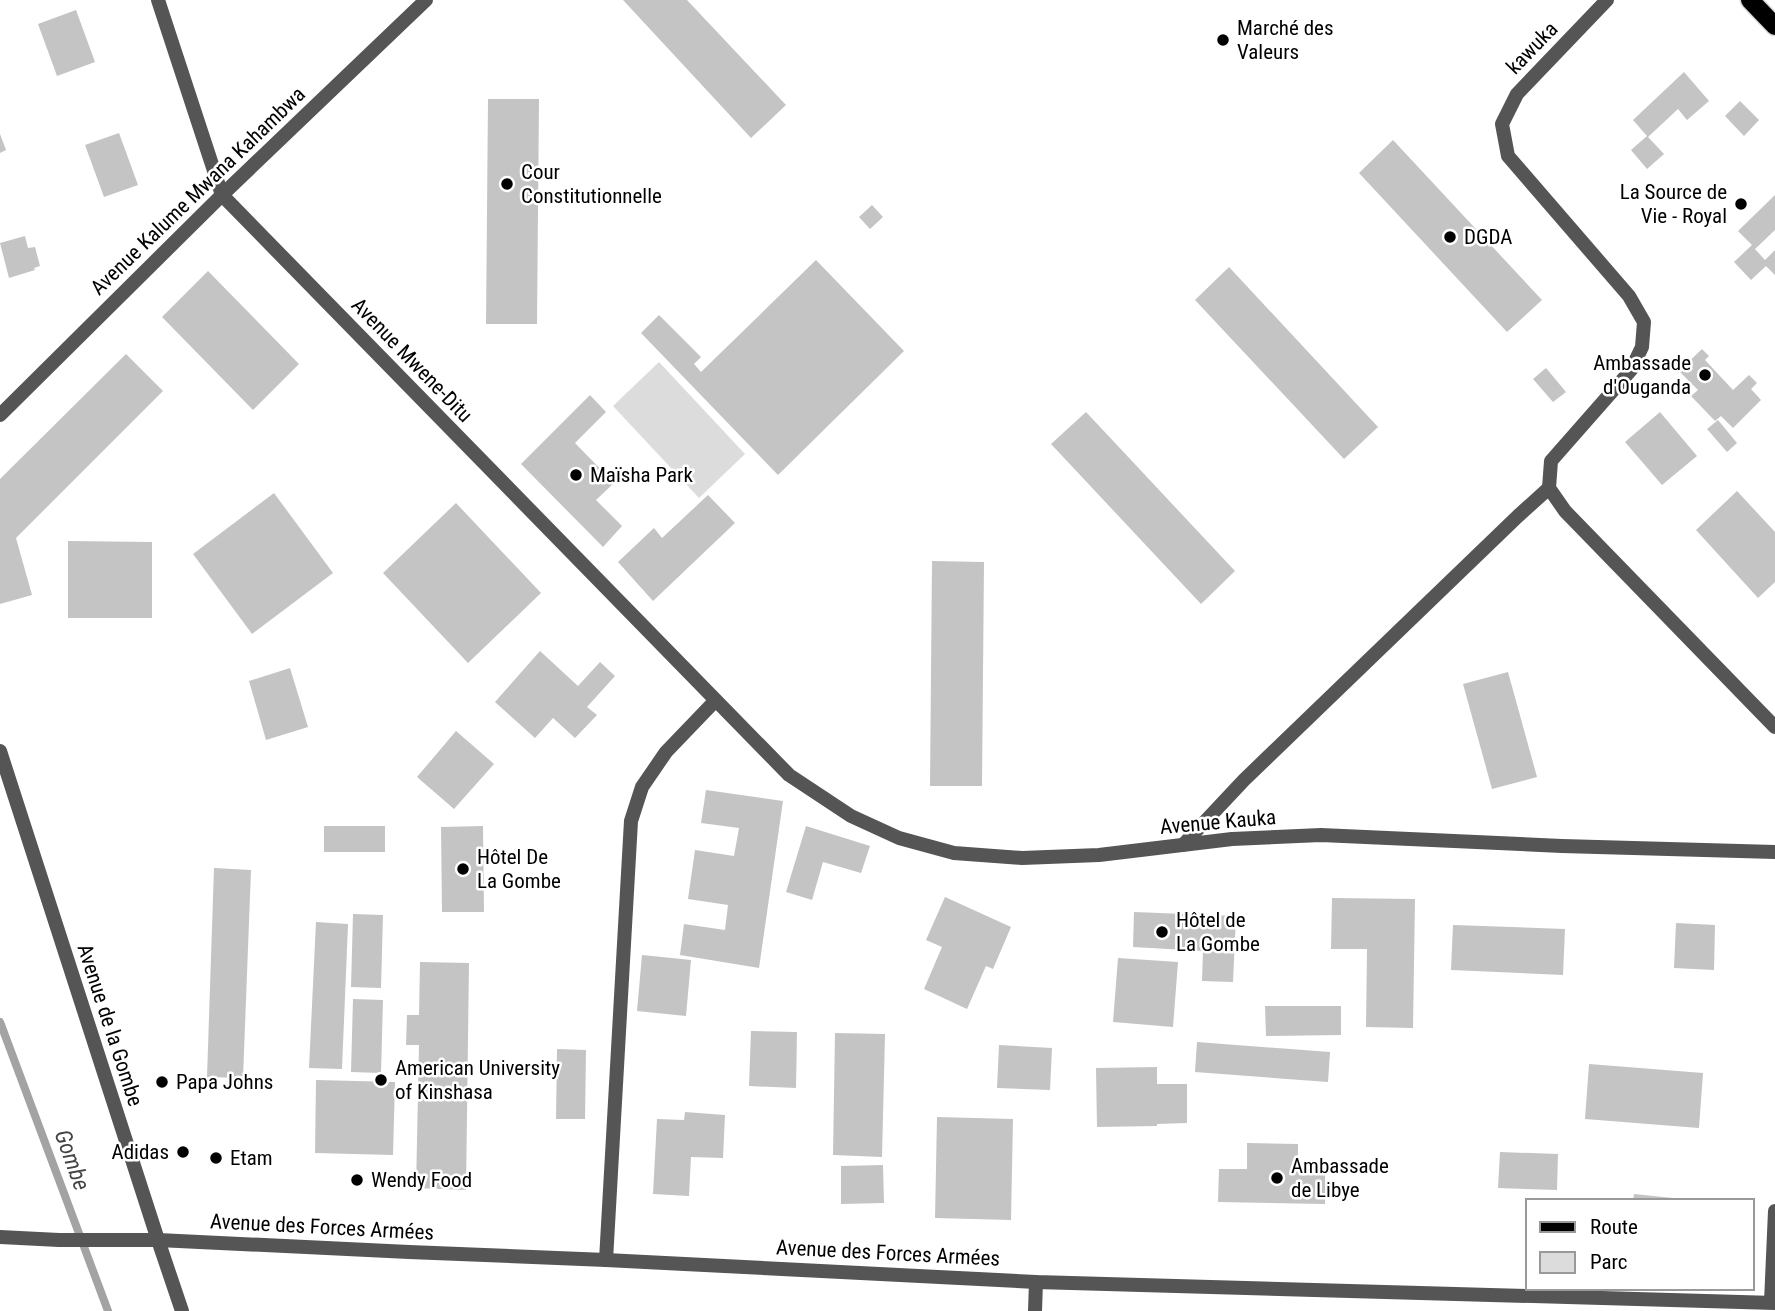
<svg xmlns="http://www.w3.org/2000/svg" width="1775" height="1311" viewBox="0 0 1775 1311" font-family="'Roboto Condensed',sans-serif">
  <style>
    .green { fill: #dcdcdc }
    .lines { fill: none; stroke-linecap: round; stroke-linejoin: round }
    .stream { stroke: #a3a3a3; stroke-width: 8 }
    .building { fill: #c4c4c4 }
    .primary-casing { stroke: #dbdbdb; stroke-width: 21 }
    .minor { stroke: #555; stroke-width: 14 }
    .tertiary { stroke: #555; stroke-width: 14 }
    .primary { stroke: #000; stroke-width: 18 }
    .poi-dot { fill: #000; stroke: #fff; stroke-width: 2.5 }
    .labels { text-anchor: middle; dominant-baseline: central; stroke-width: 5; stroke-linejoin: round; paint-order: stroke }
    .poi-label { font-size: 21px; fill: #000; stroke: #fff; text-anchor: start }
    .street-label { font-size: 21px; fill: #000; stroke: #fff }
    .water-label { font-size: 23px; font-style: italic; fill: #444; stroke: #fff }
  </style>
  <rect width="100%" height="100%" fill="#fff"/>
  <polygon class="green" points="659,362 745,454 699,498 613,406"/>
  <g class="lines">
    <polyline class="stream" points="0,1022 108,1311"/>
  </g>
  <g class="building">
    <polygon points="623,0 687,0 786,105 751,138"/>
    <polygon points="76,10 95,62 57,76 38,24"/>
    <polygon points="1684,72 1709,101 1687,120 1678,109 1648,137 1664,154 1647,169 1631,150 1647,136 1633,120"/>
    <polygon points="488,99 539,99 537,324 486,324"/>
    <polygon points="1740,101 1759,120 1744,136 1725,116"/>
    <polygon points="119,133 138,185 104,197 85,145"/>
    <polygon points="0,134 6,150 0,153"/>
    <polygon points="1393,140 1542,300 1507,332 1359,173"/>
    <polygon points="1775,195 1775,230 1755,249 1765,260 1775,250 1775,275 1766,266 1751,280 1734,262 1752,245 1738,231"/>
    <polygon points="872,205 883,217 870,229 859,217"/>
    <polygon points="25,236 28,248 35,247 40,266 34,268 35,270 9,278 0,243"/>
    <polygon points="816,260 904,351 778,475 641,333 659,315 701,357 694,364 701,372"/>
    <polygon points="1229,267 1378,427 1344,459 1195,300"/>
    <polygon points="208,271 299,364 253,410 162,317"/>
    <polygon points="1702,349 1709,356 1705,360 1733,390 1749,375 1757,383 1751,389 1761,400 1733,428 1721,416 1715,421 1691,396 1698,390 1679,371"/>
    <polygon points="126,354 163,391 16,538 32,595 0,604 0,479"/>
    <polygon points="1546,368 1566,392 1553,402 1533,379"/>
    <polygon points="590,395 606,412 575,443 614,483 596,500 622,526 603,547 521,464"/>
    <polygon points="1086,412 1235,571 1201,604 1051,444"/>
    <polygon points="1660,412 1697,456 1662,485 1625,442"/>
    <polygon points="1718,420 1737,443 1727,452 1707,429"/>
    <polygon points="1737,491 1775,532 1775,582 1758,598 1696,530"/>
    <polygon points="274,493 333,573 252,634 193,554"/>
    <polygon points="708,495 735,523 653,601 618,562 654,528 662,538"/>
    <polygon points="456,503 541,593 468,663 383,573"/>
    <polygon points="68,541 152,542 152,618 68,618"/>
    <polygon points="932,561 984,562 982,786 930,786"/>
    <polygon points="540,651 578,686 600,662 615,676 587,707 597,715 575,738 553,718 535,738 495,702"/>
    <polygon points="290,668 308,727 266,740 249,681"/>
    <polygon points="1508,672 1537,777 1492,789 1463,684"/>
    <polygon points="456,731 494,764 454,809 417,777"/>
    <polygon points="706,790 783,801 759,968 680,955 684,924 725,930 728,905 688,899 695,850 734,856 739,828 701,823"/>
    <rect x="324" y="826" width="61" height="26"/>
    <polygon points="483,826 484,912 442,912 441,827"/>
    <polygon points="806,826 870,846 861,873 823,862 812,900 786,892"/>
    <polygon points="214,868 251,870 243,1078 207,1077"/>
    <polygon points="945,897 1011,927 993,969 986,966 967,1009 924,989 942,947 926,940"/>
    <polygon points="1332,898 1415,899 1413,1028 1366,1027 1367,949 1331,949"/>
    <polygon points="1134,912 1236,916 1233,982 1202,981 1203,951 1133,947"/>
    <polygon points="353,914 383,915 381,988 351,987"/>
    <polygon points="316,922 348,924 342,1069 309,1068"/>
    <polygon points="1676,923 1715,925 1714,970 1674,968"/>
    <polygon points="1453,925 1565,929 1563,975 1451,970"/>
    <polygon points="642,955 691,960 686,1016 637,1011"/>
    <polygon points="1118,958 1178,962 1173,1027 1113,1022"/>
    <polygon points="420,962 469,963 466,1190 416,1188 419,1045 406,1045 407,1015 419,1015"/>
    <polygon points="353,999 383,1000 381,1073 351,1072"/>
    <polygon points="1265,1006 1341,1006 1341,1035 1266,1036"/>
    <polygon points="751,1031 797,1032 796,1088 749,1086"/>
    <polygon points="835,1033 885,1034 882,1157 833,1155"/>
    <polygon points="1197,1042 1330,1052 1328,1082 1195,1072"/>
    <polygon points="999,1045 1052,1048 1050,1090 997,1088"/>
    <polygon points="557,1049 586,1050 585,1119 556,1119"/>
    <polygon points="1589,1064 1703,1073 1699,1128 1585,1119"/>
    <polygon points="1157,1067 1157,1084 1187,1084 1187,1123 1157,1124 1157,1126 1097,1127 1096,1068"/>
    <polygon points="316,1080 395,1082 393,1155 315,1153"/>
    <polygon points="685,1112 725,1115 723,1158 691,1157 689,1196 653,1194 657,1119 684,1120"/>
    <polygon points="937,1117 1013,1119 1011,1220 935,1218"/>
    <polygon points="1247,1143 1298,1144 1298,1167 1325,1167 1325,1204 1218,1202 1219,1169 1247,1169"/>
    <polygon points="1500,1152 1558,1154 1557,1190 1498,1188"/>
    <polygon points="883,1165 884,1203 841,1204 841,1166"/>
    <polygon points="1634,1194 1683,1199 1683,1201 1633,1201"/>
  </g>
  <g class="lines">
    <defs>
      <polyline id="primary" points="1750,0 1775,26"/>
    </defs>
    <use href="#primary" class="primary-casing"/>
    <g class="minor">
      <polyline points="158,0 222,195 789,775 851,816 899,838 954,853 1022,858 1099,855 1232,839 1321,835 1562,846 1775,852"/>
      <polyline points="1607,0 1517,94 1502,124 1508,156 1629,296 1644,322 1642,347 1631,370 1551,461 1549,488 1565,511 1775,727"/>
      <polyline points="0,415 222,195 426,0"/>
      <polyline points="1183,845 1244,780 1518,516 1549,488"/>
      <polyline points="606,1260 631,821 642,787 666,752 715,701"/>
      <polyline points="1771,1302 1775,1211"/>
      <polyline points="1035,1311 1036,1282"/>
    </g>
    <g class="tertiary">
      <polyline points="0,751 158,1240 182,1311"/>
      <polyline points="0,1237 59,1240 158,1240 409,1252 606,1260 1036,1282 1775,1303"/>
    </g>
    <use href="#primary" class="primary"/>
  </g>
  <g class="poi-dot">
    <circle cx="1223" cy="40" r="7"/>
    <circle cx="507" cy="184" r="7"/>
    <circle cx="1741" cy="204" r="7"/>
    <circle cx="1450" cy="237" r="7"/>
    <circle cx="1705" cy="375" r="7"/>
    <circle cx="576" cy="475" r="7"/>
    <circle cx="463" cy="869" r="7"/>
    <circle cx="1162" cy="932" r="7"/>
    <circle cx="381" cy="1080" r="7"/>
    <circle cx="162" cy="1082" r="7"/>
    <circle cx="183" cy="1152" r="7"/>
    <circle cx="216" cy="1158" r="7"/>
    <circle cx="1277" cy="1178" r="7"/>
    <circle cx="357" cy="1180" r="7"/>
  </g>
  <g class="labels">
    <g class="poi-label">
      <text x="1237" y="28">Marché des<tspan x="1237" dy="24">Valeurs</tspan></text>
      <text x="521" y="172">Cour<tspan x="521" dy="24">Constitutionnelle</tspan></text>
      <text x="1727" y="192" text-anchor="end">La Source de<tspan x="1727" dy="24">Vie - Royal</tspan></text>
      <text x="1464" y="237">DGDA</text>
      <text x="1691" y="363" text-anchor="end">Ambassade<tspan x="1691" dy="24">d'Ouganda</tspan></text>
      <text x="590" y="475">Maïsha Park</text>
      <text x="477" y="857">Hôtel De<tspan x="477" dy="24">La Gombe</tspan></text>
      <text x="1176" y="920">Hôtel de<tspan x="1176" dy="24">La Gombe</tspan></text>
      <text x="395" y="1068">American University<tspan x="395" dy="24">of Kinshasa</tspan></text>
      <text x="176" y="1082">Papa Johns</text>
      <text x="169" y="1152" text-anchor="end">Adidas</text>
      <text x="230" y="1158">Etam</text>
      <text x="1291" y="1166">Ambassade<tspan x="1291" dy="24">de Libye</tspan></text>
      <text x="371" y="1180">Wendy Food</text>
    </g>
    <g class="street-label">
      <text transform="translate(1532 48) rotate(-46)">kawuka</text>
      <text transform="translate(198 191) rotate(-44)">Avenue Kalume Mwana Kahambwa</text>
      <text transform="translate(412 360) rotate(46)">Avenue Mwene-Ditu</text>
      <text transform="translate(1218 822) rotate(-5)">Avenue Kauka</text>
      <text transform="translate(110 1025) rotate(72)">Avenue de la Gombe</text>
      <text transform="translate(322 1227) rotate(3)">Avenue des Forces Armées</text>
      <text transform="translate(888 1253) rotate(3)">Avenue des Forces Armées</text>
    </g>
    <g class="water-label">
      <text transform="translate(72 1160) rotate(70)">Gombe</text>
    </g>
  </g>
  <rect x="1526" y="1199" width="228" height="91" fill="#ffffff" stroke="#999999" stroke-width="2"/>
  <rect x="1540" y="1222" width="35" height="10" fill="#000000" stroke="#999999" stroke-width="2"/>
  <text x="1590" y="1234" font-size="21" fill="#000000">Route</text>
  <rect x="1540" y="1252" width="35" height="21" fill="#dcdcdc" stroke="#999999" stroke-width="2"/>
  <text x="1590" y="1269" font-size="21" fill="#000000">Parc</text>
</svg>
